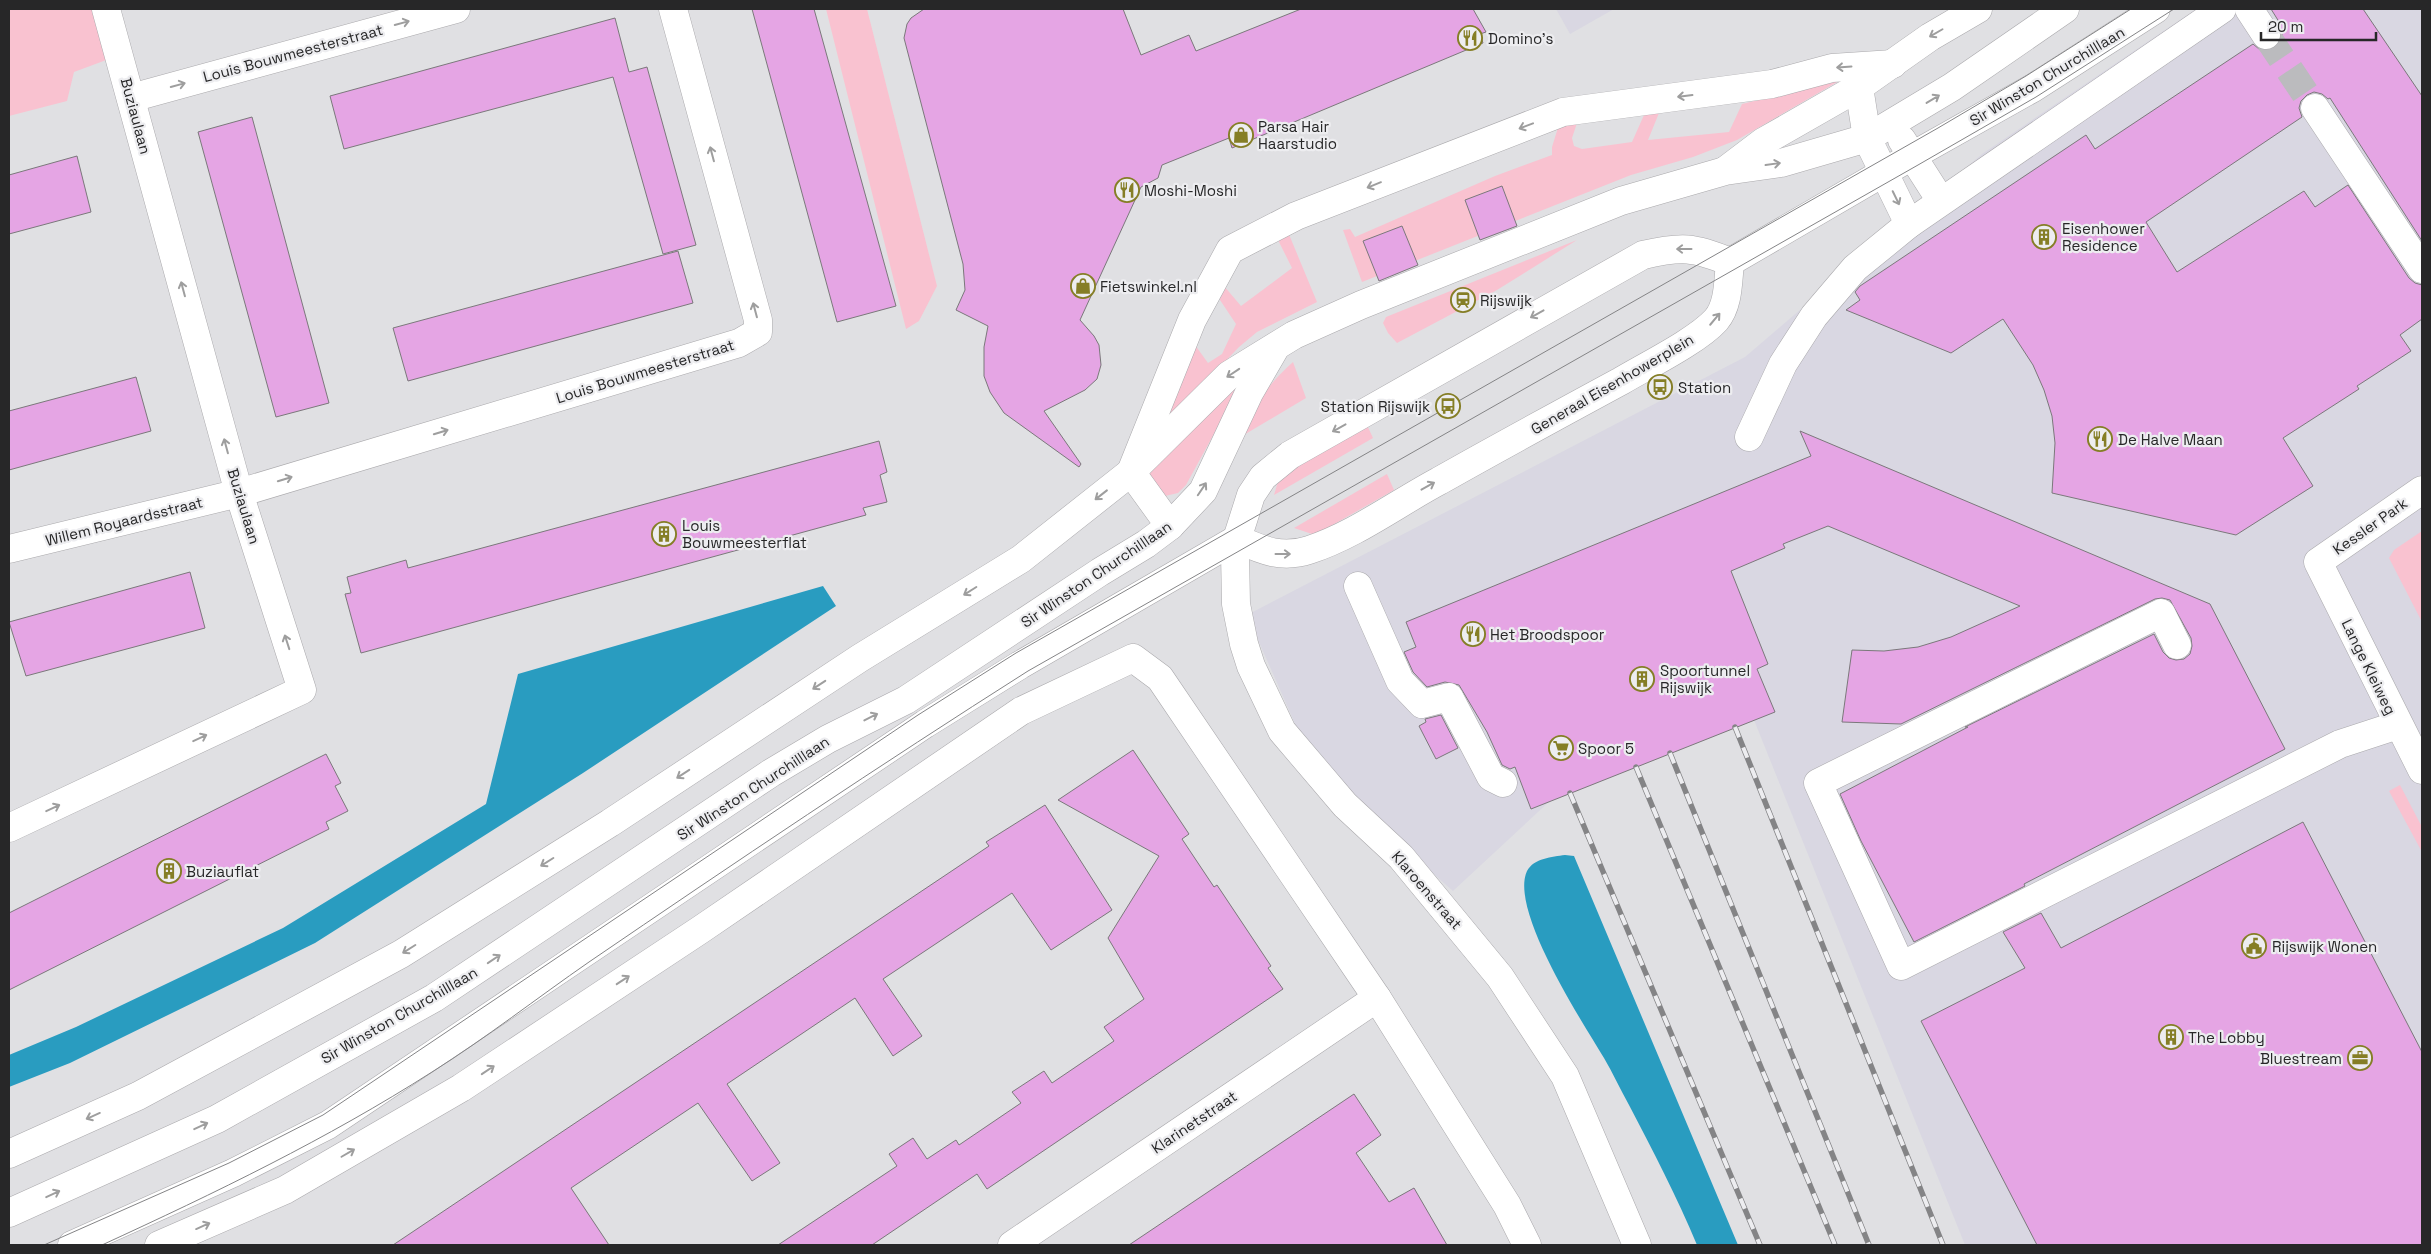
<svg xmlns="http://www.w3.org/2000/svg" width="2431" height="1254" viewBox="0 0 2431 1254" font-family="'Space Grotesk',sans-serif">
  <style>
    .built { fill: #d9d7e2 }
    .green { fill: #f9c2d0 }
    .water { fill: #299cc0 }
    .building { fill: #e5a5e4; stroke: #7b787b }
    .lines { fill: none; stroke-linecap: round; stroke-linejoin: round }
    .minor-tunnel { stroke: #bbbbbe; stroke-width: 28; stroke-dasharray: 28 14; stroke-linecap: butt }
    .minor-casing { stroke: #aaa9ac; stroke-width: 29 }
    .minor { stroke: #fff; stroke-width: 28 }
    .tram { stroke: #848486; stroke-width: 1 }
    .rail-casing { stroke: #848486; stroke-width: 5.5 }
    .rail { stroke: #ededf0; stroke-width: 4; stroke-dasharray: 11; stroke-linecap: butt }
    .oneway { stroke: #9e9e9e }
    .labels { text-anchor: middle; dominant-baseline: central; stroke-width: 4.5; stroke-linejoin: round; paint-order: stroke }
    .poi-label { font-size: 15px; fill: #272728; stroke: #ededf0; text-anchor: start }
    .street-label { font-size: 15px; fill: #272728; stroke: #ededf0 }
  </style>
  <rect width="100%" height="100%" fill="#e0e0e3"/>
  <g class="built">
    <polygon points="1556,9 1614,9 1570,34"/>
    <polygon points="2196,9 2422,9 2422,1245 1965,1245 1754,720 1551,800 1453,891 1315,769 1247,615 1745,357 1982,154"/>
  </g>
  <g class="green">
    <polygon points="9,9 96,9 109,59 74,72 67,101 9,116"/>
    <polygon points="826,9 867,9 937,286 919,321 906,329"/>
    <polygon points="1836,77 1839,81 1737,140 1693,157 1631,175 1362,282 1343,230 1350,229 1355,237 1495,176 1552,155 1552,147 1561,118 1577,123 1572,138 1574,146 1582,149 1632,142 1644,115 1659,113 1648,140 1729,132 1742,104 1803,89"/>
    <polygon points="1288,232 1317,302 1257,332 1239,347 1168,421 1163,415 1195,345 1208,363 1222,354 1236,324 1218,297 1224,286 1241,306 1292,268 1279,242 1279,238"/>
    <polygon points="1577,240 1497,290 1397,343 1388,333 1383,323 1386,317"/>
    <path d="M1293 362 1306 398 1237 439C1256 405 1264 388 1293 362Z"/>
    <polygon points="1241,376 1239,388 1186,485 1178,493 1165,496 1140,471"/>
    <polygon points="1366,423 1373,438 1274,495 1279,478"/>
    <polygon points="1387,474 1394,490 1322,531 1312,534 1294,528"/>
    <polygon points="2422,531 2422,622 2389,558 2394,550"/>
    <polygon points="2400,785 2422,827 2422,852 2389,791"/>
  </g>
  <g class="water">
    <polygon points="823,586 836,606 583,773 315,943 70,1063 9,1087 9,1055 76,1027 283,928 486,804 518,674"/>
    <path d="M1565 855 1574 856 1738 1245H1697C1677 1197 1653 1151 1629 1105 1620 1089 1613 1073 1604 1058 1583 1023 1509 910 1527 871 1534 858 1552 857 1565 855Z"/>
  </g>
  <g class="building">
    <polygon points="752,9 814,9 896,306 837,322"/>
    <polygon points="924,9 1123,9 1141,55 1189,35 1196,51 1301,9 1473,9 1486,32 1480,34 1483,43 1232,148 1229,138 1162,165 1158,178 1141,187 1080,320 1094,336 1099,345 1101,365 1097,379 1085,390 1044,411 1081,464 1079,467 1004,413 990,392 984,376 984,347 988,326 956,310 965,290 963,264 904,38 907,24 911,18"/>
    <polygon points="2271,9 2363,9 2422,96 2422,241 2330,98 2328,99 2322,94 2314,92 2307,95 2301,101 2299,108 2302,117 2146,222 2177,272 2304,191 2315,207 2348,185 2409,278 2415,283 2422,285 2422,319 2400,335 2411,351 2357,386 2359,389 2283,438 2313,486 2236,535 2052,493 2055,443 2052,416 2044,390 2033,365 2003,319 1951,353 1846,310 1860,300 1855,292 1860,286 2086,135 2095,149 2253,44 2259,49 2266,51 2275,48 2280,42 2282,34 2279,27 2281,25"/>
    <polygon points="615,18 629,72 647,67 696,245 663,254 613,77 344,149 330,96"/>
    <polygon points="252,117 329,403 276,417 198,132"/>
    <polygon points="77,156 91,212 9,234 9,175"/>
    <polygon points="1502,186 1517,226 1480,240 1465,200"/>
    <polygon points="1402,226 1418,265 1379,281 1363,241"/>
    <polygon points="678,251 693,303 408,381 393,328"/>
    <polygon points="136,377 151,431 9,470 9,411"/>
    <polygon points="1800,431 2210,604 2285,749 2024,884 2025,886 1914,942 1861,841 1840,794 1968,727 1965,727 2154,634 2163,652 2169,658 2176,660 2184,659 2190,654 2192,646 2191,638 2170,600 2162,598 2155,599 1901,724 1842,722 1852,650 1884,651 1918,647 1951,637 2020,606 1828,526 1783,544 1785,548 1731,571 1768,664 1757,669 1775,712 1531,809 1515,767 1510,769 1502,765 1487,732 1459,685 1445,682 1427,687 1413,672 1404,652 1416,647 1406,622 1811,456"/>
    <polygon points="879,441 887,472 880,475 887,502 863,508 866,515 361,653 345,594 351,593 347,577 406,560 408,568"/>
    <polygon points="190,572 205,628 26,676 9,622"/>
    <polygon points="1441,715 1458,748 1436,759 1419,726 1426,722 1425,719"/>
    <polygon points="1133,750 1189,834 1182,839 1214,887 1217,885 1271,966 1268,968 1283,989 987,1189 977,1174 872,1245 778,1245 897,1166 889,1154 913,1138 927,1159 956,1140 959,1145 1021,1103 1012,1092 1044,1071 1052,1083 1114,1041 1104,1027 1144,999 1108,938 1159,856 1058,800"/>
    <polygon points="326,754 341,783 335,786 348,811 326,822 329,829 9,990 9,913"/>
    <polygon points="1045,805 1112,910 1051,950 1012,893 883,979 922,1036 893,1056 855,998 727,1084 780,1163 752,1181 698,1103 571,1188 609,1245 393,1245 989,846 986,842"/>
    <polygon points="2303,822 2422,1052 2422,1245 2037,1245 1921,1021 2025,968 2003,932 2041,913 2061,948"/>
    <polygon points="1354,1094 1381,1135 1356,1153 1389,1202 1414,1188 1447,1245 1129,1245"/>
  </g>
  <g class="lines">
    <polyline class="minor-tunnel" points="2266,35 2315,108"/>
    <defs>
      <g id="minor">
        <polyline points="2249,9 2266,35"/>
        <polyline points="1859,87 1867,138 1909,224"/>
        <polyline points="131,98 456,9"/>
        <polyline points="2315,108 2422,269"/>
        <polyline points="1902,140 1941,201"/>
        <polyline points="1726,170 1763,142 1859,87 1930,37 1978,9"/>
        <polyline points="1730,262 1912,156 2033,88 2156,9"/>
        <polyline points="1749,437 1783,364 1814,316 1855,268 1909,224 2222,9"/>
        <polyline points="2422,490 2318,562 2422,770"/>
        <polyline points="1170,526 1131,472 1192,320 1230,250 1296,216 1563,112 1772,84 1832,68 1893,64"/>
        <path d="M1237 539C1262 550 1281 559 1309 550 1355 535 1396 504 1439 481 1499 447 1560 414 1621 381 1646 366 1697 341 1716 320 1729 305 1728 280 1730 262"/>
        <polyline points="9,549 239,493 739,343 758,332 758,320 673,9"/>
        <polyline points="1358,586 1400,681 1422,704 1449,697 1491,777 1503,783"/>
        <polyline points="2177,645 2161,613 1818,783 1901,966 2340,744 2398,725"/>
        <polyline points="9,828 302,690 239,493 106,9"/>
        <polyline points="9,1154 138,1096 401,954 610,823 860,658 1021,559 1131,472 1229,375 1294,335 1361,305 1621,201 1725,171 1781,163 1867,138 1952,87 2065,9"/>
        <polyline points="9,1213 217,1119 434,998 771,773 828,739 906,700 1100,572 1146,544 1170,526 1203,491 1249,393 1274,350"/>
        <polyline points="72,1245 233,1173 328,1125 925,724 1020,665 1237,539"/>
        <polyline points="159,1245 285,1190 461,1088 700,930 1021,711 1133,658 1160,678 1377,998 1507,1205 1527,1245"/>
        <polyline points="1012,1245 1377,998"/>
        <path d="M1637 1245 1565 1076 1500 977 1401 857 1345 805 1282 731 1251 666 1244 644 1236 604 1235 553 1237 539 1251 495 1263 477 1290 455 1643 255C1682 246 1694 247 1730 262"/>
      </g>
    </defs>
    <use href="#minor" class="minor-casing"/>
    <use href="#minor" class="minor"/>
    <g class="tram">
      <polyline points="44,1245 229,1163 323,1115 918,715 1016,653 1938,128 2026,76 2131,9"/>
      <path d="M102 1245C215 1193 327 1139 432 1072 486 1038 537 998 589 962 734 863 880 765 1028 671L1918 165 2036 97 2174 9"/>
    </g>
    <defs>
      <g id="rail">
        <polyline points="1735,727 1943,1245"/>
        <polyline points="1670,753 1869,1245"/>
        <polyline points="1636,767 1835,1245"/>
        <polyline points="1570,793 1760,1245"/>
      </g>
    </defs>
    <use href="#rail" class="rail-casing"/>
    <use href="#rail" class="rail"/>
  </g>
  <defs><path id="oneway-shaft" d="M-6 0H5M1.5-3L5.5 0L1.5 3" fill="none" stroke-width="1.6" stroke-linecap="round" stroke-linejoin="round" transform="scale(1.25)"/></defs>
  <g class="oneway">
    <use href="#oneway-shaft" transform="translate(402 23) rotate(-15)"/>
    <use href="#oneway-shaft" transform="translate(1936 33) rotate(150)"/>
    <use href="#oneway-shaft" transform="translate(1844 67) rotate(176)"/>
    <use href="#oneway-shaft" transform="translate(178 85) rotate(-15)"/>
    <use href="#oneway-shaft" transform="translate(1685 96) rotate(173)"/>
    <use href="#oneway-shaft" transform="translate(1933 99) rotate(-31)"/>
    <use href="#oneway-shaft" transform="translate(1526 126) rotate(159)"/>
    <use href="#oneway-shaft" transform="translate(712 154) rotate(-105)"/>
    <use href="#oneway-shaft" transform="translate(1773 164) rotate(-8)"/>
    <use href="#oneway-shaft" transform="translate(1374 185) rotate(158)"/>
    <use href="#oneway-shaft" transform="translate(1896 198) rotate(64)"/>
    <use href="#oneway-shaft" transform="translate(1684 249) rotate(180)"/>
    <use href="#oneway-shaft" transform="translate(183 289) rotate(-105)"/>
    <use href="#oneway-shaft" transform="translate(755 310) rotate(-105)"/>
    <use href="#oneway-shaft" transform="translate(1537 314) rotate(151)"/>
    <use href="#oneway-shaft" transform="translate(1715 319) rotate(-50)"/>
    <use href="#oneway-shaft" transform="translate(1233 373) rotate(146)"/>
    <use href="#oneway-shaft" transform="translate(1339 428) rotate(151)"/>
    <use href="#oneway-shaft" transform="translate(441 432) rotate(-17)"/>
    <use href="#oneway-shaft" transform="translate(226 446) rotate(-105)"/>
    <use href="#oneway-shaft" transform="translate(285 479) rotate(-17)"/>
    <use href="#oneway-shaft" transform="translate(1428 486) rotate(-29)"/>
    <use href="#oneway-shaft" transform="translate(1202 489) rotate(-56)"/>
    <use href="#oneway-shaft" transform="translate(1101 495) rotate(142)"/>
    <use href="#oneway-shaft" transform="translate(1283 554)"/>
    <use href="#oneway-shaft" transform="translate(970 591) rotate(148)"/>
    <use href="#oneway-shaft" transform="translate(287 642) rotate(-108)"/>
    <use href="#oneway-shaft" transform="translate(819 685) rotate(147)"/>
    <use href="#oneway-shaft" transform="translate(871 717) rotate(-27)"/>
    <use href="#oneway-shaft" transform="translate(200 738) rotate(-25)"/>
    <use href="#oneway-shaft" transform="translate(683 774) rotate(147)"/>
    <use href="#oneway-shaft" transform="translate(53 808) rotate(-25)"/>
    <use href="#oneway-shaft" transform="translate(547 862) rotate(148)"/>
    <use href="#oneway-shaft" transform="translate(409 949) rotate(148)"/>
    <use href="#oneway-shaft" transform="translate(494 959) rotate(-34)"/>
    <use href="#oneway-shaft" transform="translate(623 980) rotate(-33)"/>
    <use href="#oneway-shaft" transform="translate(488 1070) rotate(-34)"/>
    <use href="#oneway-shaft" transform="translate(93 1116) rotate(156)"/>
    <use href="#oneway-shaft" transform="translate(201 1126) rotate(-25)"/>
    <use href="#oneway-shaft" transform="translate(348 1153) rotate(-30)"/>
    <use href="#oneway-shaft" transform="translate(53 1194) rotate(-25)"/>
    <use href="#oneway-shaft" transform="translate(203 1226) rotate(-24)"/>
  </g>
  <defs>
    <symbol id="restaurant-ring" viewBox="-11 -11 22 22"><circle r="9.5" fill="#ededf0" stroke="#857e26" stroke-width="1.5"/><path d="M-5-6h1v4h1v-4h1v4h1v-4h1v5L-1.5 .5V6h-2V.5L-5-1ZM5-6V6H3V1.5H1.5Q1.5-4 5-6Z" fill="#857e26"/></symbol>
    <symbol id="shop-ring" viewBox="-11 -11 22 22"><circle r="9.5" fill="#ededf0" stroke="#857e26" stroke-width="1.5"/><path d="M-5-2.5h2.3a2.7 3.5 0 0 1 5.4 0H5L5.5 6h-11ZM-1.5-2.5h3a1.5 2.3 0 0 0-3 0Z" fill="#857e26"/></symbol>
    <symbol id="building-ring" viewBox="-11 -11 22 22"><circle r="9.5" fill="#ededf0" stroke="#857e26" stroke-width="1.5"/><path d="M-4-6H4V6H1V3H-1V6H-4ZM-2.5-4.3h1.7v1.8h-1.7ZM.8-4.3h1.7v1.8H.8ZM-2.5-1h1.7V.8h-1.7ZM.8-1h1.7V.8H.8Z" fill="#857e26"/></symbol>
    <symbol id="station-ring" viewBox="-11 -11 22 22"><circle r="9.5" fill="#ededf0" stroke="#857e26" stroke-width="1.5"/><path d="M-3-6H3Q5-6 5-4V2Q5 4 3 4L4.5 6H3L1.5 4h-3L-3 6H-4.5L-3 4Q-5 4-5 2V-4Q-5-6-3-6ZM-3.5-4v3h7v-3ZM-3.5 1v1.5H-2V1ZM2 1v1.5H3.5V1Z" fill="#857e26"/></symbol>
    <symbol id="bus-ring" viewBox="-11 -11 22 22"><circle r="9.5" fill="#ededf0" stroke="#857e26" stroke-width="1.5"/><path d="M-5-6H5V4H4V6H2V4H-2V6H-4V4H-5ZM-3.5-4V0h7V-4ZM-3.5 1.2v1.5H-2V1.2ZM2 1.2v1.5H3.5V1.2Z" fill="#857e26"/></symbol>
    <symbol id="supermarket-ring" viewBox="-11 -11 22 22"><circle r="9.5" fill="#ededf0" stroke="#857e26" stroke-width="1.5"/><path d="M-6-5.5h2.5l.6 2H6L4.5 2H-2.5L-4.4-4H-6ZM-1.5 3.2a1.3 1.3 0 1 0 .1 0ZM3 3.2a1.3 1.3 0 1 0 .1 0Z" fill="#857e26"/></symbol>
    <symbol id="civic-ring" viewBox="-11 -11 22 22"><circle r="9.5" fill="#ededf0" stroke="#857e26" stroke-width="1.5"/><path d="M-.6-6.5H3V-4.5H.6V-3L4-1V1h2V6H-6V1h2V-1L-.6-3ZM-1.2 2.5V6h2.4V2.5Z" fill="#857e26"/></symbol>
    <symbol id="office-ring" viewBox="-11 -11 22 22"><circle r="9.5" fill="#ededf0" stroke="#857e26" stroke-width="1.5"/><path d="M-6-3h4V-5.5h4V-3h4V5H-6ZM-1-4.5V-3h2v-1.5ZM-6 0V1H6V0Z" fill="#857e26"/></symbol>
  </defs>
  <g fill-rule="evenodd">
    <use href="#restaurant-ring" x="1456" y="24" width="28" height="28"/>
    <use href="#shop-ring" x="1227" y="121" width="28" height="28"/>
    <use href="#restaurant-ring" x="1113" y="176" width="28" height="28"/>
    <use href="#building-ring" x="2030" y="223" width="28" height="28"/>
    <use href="#shop-ring" x="1069" y="272" width="28" height="28"/>
    <use href="#station-ring" x="1449" y="286" width="28" height="28"/>
    <use href="#bus-ring" x="1646" y="373" width="28" height="28"/>
    <use href="#bus-ring" x="1434" y="392" width="28" height="28"/>
    <use href="#restaurant-ring" x="2086" y="425" width="28" height="28"/>
    <use href="#building-ring" x="650" y="520" width="28" height="28"/>
    <use href="#restaurant-ring" x="1459" y="620" width="28" height="28"/>
    <use href="#building-ring" x="1628" y="665" width="28" height="28"/>
    <use href="#supermarket-ring" x="1547" y="734" width="28" height="28"/>
    <use href="#building-ring" x="155" y="857" width="28" height="28"/>
    <use href="#civic-ring" x="2240" y="932" width="28" height="28"/>
    <use href="#building-ring" x="2157" y="1023" width="28" height="28"/>
    <use href="#office-ring" x="2346" y="1044" width="28" height="28"/>
  </g>
  <g class="labels">
    <g class="poi-label">
      <text x="1488" y="38">Domino's</text>
      <text x="1258" y="126">Parsa Hair<tspan x="1258" dy="17">Haarstudio</tspan></text>
      <text x="1144" y="190">Moshi-Moshi</text>
      <text x="2062" y="228">Eisenhower<tspan x="2062" dy="17">Residence</tspan></text>
      <text x="1100" y="286">Fietswinkel.nl</text>
      <text x="1480" y="300">Rijswijk</text>
      <text x="1678" y="387">Station</text>
      <text x="1430" y="406" text-anchor="end">Station Rijswijk</text>
      <text x="2118" y="439">De Halve Maan</text>
      <text x="682" y="525">Louis<tspan x="682" dy="17">Bouwmeesterflat</tspan></text>
      <text x="1490" y="634">Het Broodspoor</text>
      <text x="1660" y="670">Spoortunnel<tspan x="1660" dy="17">Rijswijk</tspan></text>
      <text x="1578" y="748">Spoor 5</text>
      <text x="186" y="871">Buziauflat</text>
      <text x="2272" y="946">Rijswijk Wonen</text>
      <text x="2188" y="1037">The Lobby</text>
      <text x="2342" y="1058" text-anchor="end">Bluestream</text>
    </g>
    <g class="street-label">
      <text transform="translate(293 53) rotate(-15)">Louis Bouwmeesterstraat</text>
      <text transform="translate(2047 76) rotate(-31)">Sir Winston Churchilllaan</text>
      <text transform="translate(136 116) rotate(75)">Buziaulaan</text>
      <text transform="translate(645 371) rotate(-17)">Louis Bouwmeesterstraat</text>
      <text transform="translate(1612 384) rotate(-30)">Generaal Eisenhowerplein</text>
      <text transform="translate(244 506) rotate(73)">Buziaulaan</text>
      <text transform="translate(124 521) rotate(-14)">Willem Royaardsstraat</text>
      <text transform="translate(2370 526) rotate(-35)">Kessler Park</text>
      <text transform="translate(1096 574) rotate(-34)">Sir Winston Churchilllaan</text>
      <text transform="translate(2369 667) rotate(64)">Lange Kleiweg</text>
      <text transform="translate(753 788) rotate(-33)">Sir Winston Churchilllaan</text>
      <text transform="translate(1427 890) rotate(49)">Klaroenstraat</text>
      <text transform="translate(399 1015) rotate(-30)">Sir Winston Churchilllaan</text>
      <text transform="translate(1194 1122) rotate(-34)">Klarinetstraat</text>
    </g>
  </g>
  <rect width="2431" height="1254" fill="none" stroke="#272728" stroke-width="20"/>
  <path d="M2261 32v8h115v-8" fill="none" stroke="#272728" stroke-width="2.5"/>
  <text x="2268" y="32" font-size="15" fill="#272728" stroke="#ededf0" stroke-width="4" paint-order="stroke">20 m</text>
</svg>
